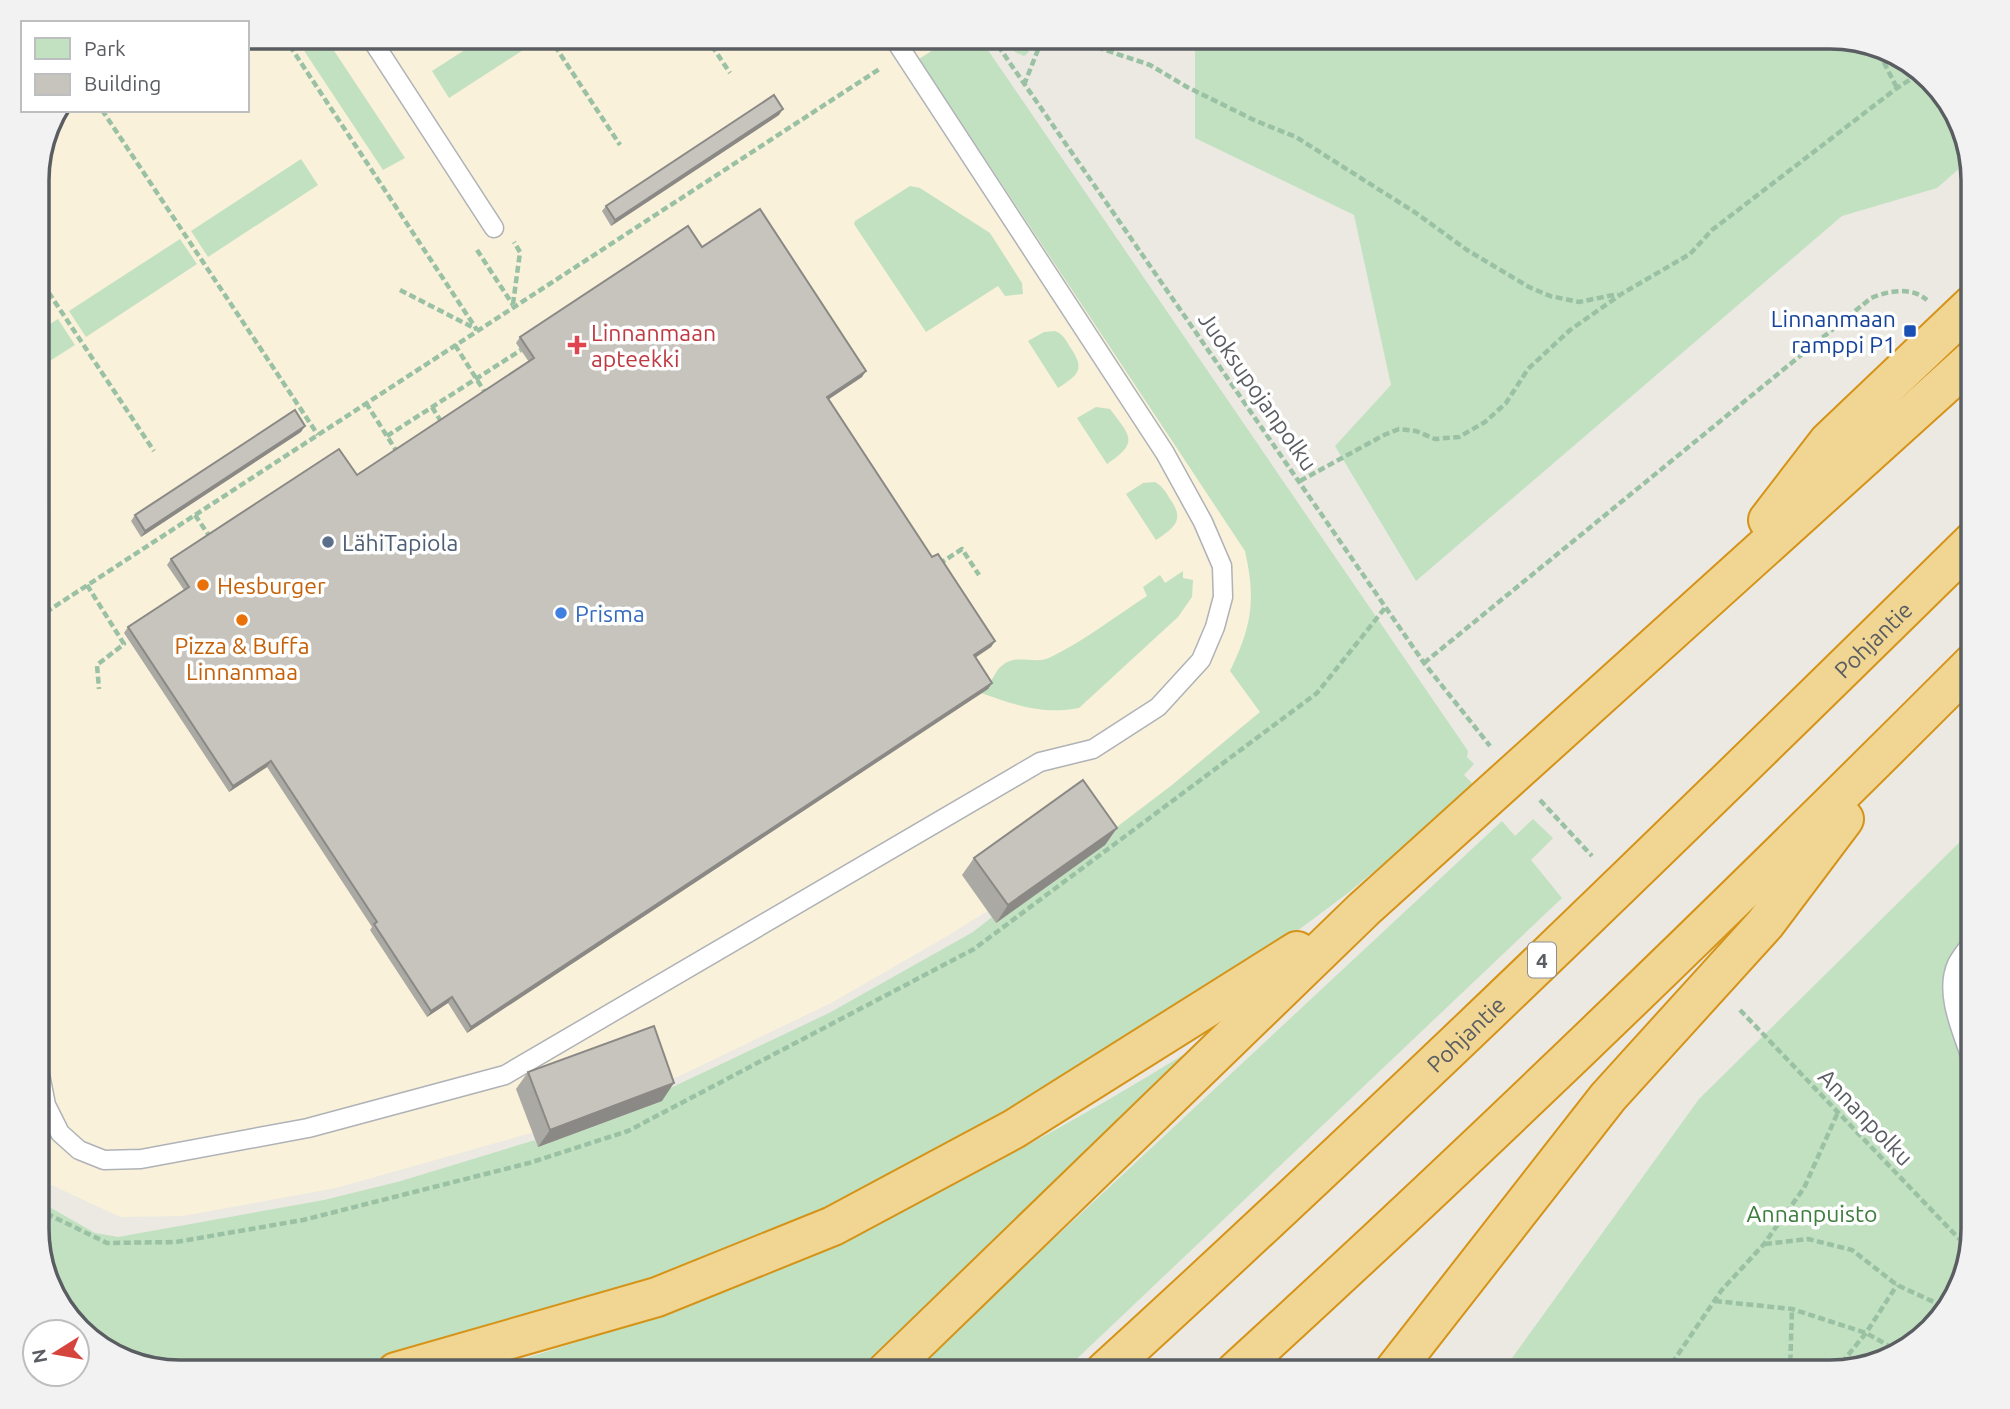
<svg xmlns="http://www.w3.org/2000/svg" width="2010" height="1409" viewBox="0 0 2010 1409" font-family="Ubuntu,sans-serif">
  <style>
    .commercial { fill: #f9f1d9 }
    .green { fill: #c2e1c1 }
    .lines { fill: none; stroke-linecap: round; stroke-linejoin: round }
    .lane-casing { stroke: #afb2b6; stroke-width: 21 }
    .highway-casing { stroke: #d59318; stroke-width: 42 }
    .path { stroke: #9ac1a4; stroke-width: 4.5; stroke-dasharray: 7 3.5; stroke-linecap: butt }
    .lane { stroke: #fff; stroke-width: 18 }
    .highway { stroke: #f1d693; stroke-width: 38 }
    .wall { fill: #aba9a3 }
    .shaded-wall { fill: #8b8985 }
    .building { fill: #c7c4be; stroke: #8b8985; stroke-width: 2 }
    .transit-dot { fill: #1a4fb4; stroke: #fff; stroke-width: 2.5 }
    .health-dot { fill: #e0444e; stroke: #fff; stroke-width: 2.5 }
    .service-dot { fill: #5c6f8a; stroke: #fff; stroke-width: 2.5 }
    .food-dot { fill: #e8710a; stroke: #fff; stroke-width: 2.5 }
    .shop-dot { fill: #3f7fe0; stroke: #fff; stroke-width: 2.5 }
    .labels { text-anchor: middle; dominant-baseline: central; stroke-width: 7; stroke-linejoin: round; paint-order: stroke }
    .shield { fill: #fff; stroke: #8c8e90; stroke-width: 2 }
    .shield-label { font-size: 21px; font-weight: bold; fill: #5a5d61 }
    .transit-label { font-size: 23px; fill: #164399; stroke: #fff; text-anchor: end }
    .health-label { font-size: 23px; fill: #be3a42; stroke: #fff; text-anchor: start }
    .street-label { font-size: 23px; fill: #5a5d61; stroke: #fff }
    .service-label { font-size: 23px; fill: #4e5e75; stroke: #fff; text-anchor: start }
    .food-label { font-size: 23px; fill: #c56008; stroke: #fff; text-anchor: start }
    .shop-label { font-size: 23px; fill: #366cbe; stroke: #fff; text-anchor: start }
    .park-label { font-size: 23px; fill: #3d7d3e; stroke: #fff }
    .rim { fill: none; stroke: #5a5d61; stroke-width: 3.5 }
  </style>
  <rect width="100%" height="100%" fill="#ebe9e2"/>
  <polygon class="commercial" points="247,37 949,37 1341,644 1132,821 944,938 831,1003 688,1072 574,1121 336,1188 183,1216 120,1217 43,1181 37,1164 37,170 52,116 56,110 247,110"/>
  <g class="green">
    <polygon points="295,37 325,37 405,158 383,170"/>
    <polygon points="485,37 539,37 540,39 449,98 432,71"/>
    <path d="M953 37H979L1468 751 1467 757 1474 764 1464 775 1476 787 1348 893 1273 949 1004 1122 820 1215 646 1282 415 1357 354 1372H180L93 1343 52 1293 37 1238V1200L95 1233 118 1237 324 1200 401 1181 535 1140 538 1147 662 1101 660 1093 829 1013 973 932 992 917 996 922 1104 845 1101 839 1172 785 1260 712 1230 671C1252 626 1256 600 1245 551L919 59Z"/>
    <polygon points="1005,37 1035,37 1028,53 1024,56 1015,52"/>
    <polygon points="1192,37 1830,37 1917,66 1958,116 1969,160 1937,188 1842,216 1416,581 1335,446 1391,385 1354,215 1195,138 1195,39"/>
    <polygon points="301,159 318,185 208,257 191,231"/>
    <polygon points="910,186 920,188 990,233 1022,283 1023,294 1005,296 998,286 926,332 854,224 855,221"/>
    <polygon points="180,239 197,264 86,337 69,311"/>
    <polygon points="58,319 75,345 37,369 37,332"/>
    <path d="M1055 331C1063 334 1066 340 1070 347 1086 370 1078 375 1058 388L1028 341 1044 332Z"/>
    <path d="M1096 407 1110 409C1130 436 1140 442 1107 464L1077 418Z"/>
    <path d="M1155 482C1162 486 1166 492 1170 499 1185 520 1175 527 1156 540L1126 494 1143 483Z"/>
    <path d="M1183 571V578L1193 580 1192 597 1178 617 1079 708C1043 715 1015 705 981 693 992 686 993 671 1004 664 1018 654 1037 665 1051 657 1084 641 1116 616 1147 596L1143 587 1160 575 1165 583Z"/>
    <polygon points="1533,819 1553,838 1531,860 1562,898 1063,1372 911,1372 1502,821 1515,836"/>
    <polygon points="1973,829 1973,1229 1944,1316 1894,1357 1830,1372 1502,1372 1699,1099"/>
    <path d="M1188 1052 1193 1058 859 1372H478C729 1302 966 1189 1188 1052Z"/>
  </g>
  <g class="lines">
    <defs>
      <g id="lane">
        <polyline points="370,37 494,228"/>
        <path d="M1973 941C1968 948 1961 956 1957 964 1943 994 1964 1035 1973 1064"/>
        <polyline points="37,1059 46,1105 60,1133 79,1150 104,1160 141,1159 308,1128 505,1075 1040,762 1093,749 1158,707 1201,660 1215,627 1223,597 1222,566 1203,522 1165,453 893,37"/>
      </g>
      <g id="highway">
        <polyline points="1768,520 1828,442 1973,304"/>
        <polyline points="396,1372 657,1297 833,1226 1014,1129 1297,951"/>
        <polyline points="886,1372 1364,909 1973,359"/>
        <path id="s1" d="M1104 1372C1400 1102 1687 822 1973 541"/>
        <path d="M1235 1372C1487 1142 1732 904 1973 663"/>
        <polyline points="1393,1372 1608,1097 1765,924 1844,819"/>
      </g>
    </defs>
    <use href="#lane" class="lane-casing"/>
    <use href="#highway" class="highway-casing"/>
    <g class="path">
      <polyline points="284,37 477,330"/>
      <polyline points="337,37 344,47"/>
      <polyline points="549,37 620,145"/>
      <polyline points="706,37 730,73"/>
      <polyline points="992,37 1424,663 1490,746"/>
      <polyline points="1067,37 1150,65 1187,87 1256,121 1296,137 1416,213 1467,250 1529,287 1550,296 1579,302 1618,294"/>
      <polyline points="1879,53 1897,88"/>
      <polyline points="1024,85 1043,37"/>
      <polyline points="102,110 318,435"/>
      <polyline points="477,250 513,305"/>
      <polyline points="37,275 154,451"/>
      <polyline points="400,290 476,329"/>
      <polyline points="513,304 520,252 514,242"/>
      <polyline points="455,345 486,394"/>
      <polyline points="366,403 397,452"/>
      <polyline points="432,407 442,423"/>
      <polyline points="387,436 521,350"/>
      <polyline points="1300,481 1384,435 1399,429 1416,431 1435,439 1459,437 1485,422 1506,403 1528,369 1570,330 1623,293 1690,254 1712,230 1897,88 1922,72"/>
      <polyline points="195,515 210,537"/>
      <polyline points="939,564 962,549 979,575"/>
      <polyline points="87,585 124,644 97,665 99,689"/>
      <polyline points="37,618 881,68"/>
      <path d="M1424 663 1871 298C1889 291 1910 286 1927 300"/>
      <polyline points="1540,800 1592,856"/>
      <polyline points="1740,1010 1967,1247"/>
      <polyline points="37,1209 107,1243 176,1242 303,1220 529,1163 628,1131 974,949 1317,693 1385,608"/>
      <polyline points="1765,1244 1808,1239 1852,1250 1897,1285 1947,1308"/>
      <polyline points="1715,1301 1792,1309 1866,1333 1900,1352"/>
      <polyline points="1835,1371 1866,1333 1897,1285"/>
      <polyline points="1666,1372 1721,1291 1764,1244 1804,1188 1838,1112"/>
      <polyline points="1790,1372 1792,1309"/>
    </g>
    <use href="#lane" class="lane"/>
    <use href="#highway" class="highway"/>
  </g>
  <g class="wall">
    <polygon points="779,115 611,226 602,211 606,206"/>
    <polygon points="702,247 862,377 829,399 932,557 995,641 991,647 975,658 992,683 988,689 467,1033 448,1003 427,1017 370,930 372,927 267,767 229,792 124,633 128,627 184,590 167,565 171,559 357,475 529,362 516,343 520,337"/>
    <polygon points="301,432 141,537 131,521 135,515"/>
    <polygon points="1117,828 1105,845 996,923 962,875 974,858"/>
    <polygon points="528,1072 662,1101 538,1147 516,1089"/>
  </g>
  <g class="shaded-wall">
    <polygon points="783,109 779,115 611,226 615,220"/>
    <polygon points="866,371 862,377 823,403 827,397"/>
    <polygon points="305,426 301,432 141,537 145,531"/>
    <polygon points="995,641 991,647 970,661 974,655"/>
    <polygon points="992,683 988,689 467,1033 471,1027"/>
    <polygon points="271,761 267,767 229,792 233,786"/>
    <polygon points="1117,828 1105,845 996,923 1008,905"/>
    <polygon points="452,997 448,1003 427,1017 431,1011"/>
    <polygon points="674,1083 662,1101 538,1147 550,1130"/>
  </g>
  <g class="building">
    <polygon points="774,95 783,109 615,220 606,206"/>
    <polygon points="760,209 866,371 827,397 932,557 938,554 995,641 974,655 992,683 471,1027 452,997 431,1011 374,924 377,922 271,761 233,786 128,627 189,587 171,559 339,449 357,475 534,358 520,337 688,226 702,247"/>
    <polygon points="295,410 305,426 145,531 135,515"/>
    <polygon points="1083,780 1117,828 1008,905 974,858"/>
    <polygon points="654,1026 674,1083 550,1130 528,1072"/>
  </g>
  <rect class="transit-dot" x="1903" y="324" width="14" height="14" rx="3.5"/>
  <path class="health-dot" d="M573.5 334.5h7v7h7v7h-7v7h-7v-7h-7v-7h7z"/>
  <circle class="service-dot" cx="328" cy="542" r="7"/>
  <g class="food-dot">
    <circle cx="203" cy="585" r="7"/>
    <circle cx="242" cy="620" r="7"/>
  </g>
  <circle class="shop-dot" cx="561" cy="613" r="7"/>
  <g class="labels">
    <rect class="shield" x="1528" y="942.5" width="28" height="35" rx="5"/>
    <g class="shield-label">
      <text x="1542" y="960">4</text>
    </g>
    <g class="transit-label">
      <text x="1896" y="318">Linnanmaan<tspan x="1896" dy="26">ramppi P1</tspan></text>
    </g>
    <g class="health-label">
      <text x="591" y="332">Linnanmaan<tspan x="591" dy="26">apteekki</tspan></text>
    </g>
    <g class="street-label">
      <text transform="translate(1258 391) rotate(55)">Juoksupojanpolku</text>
      <text stroke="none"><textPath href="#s1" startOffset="1062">Pohjantie</textPath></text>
      <text stroke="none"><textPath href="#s1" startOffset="495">Pohjantie</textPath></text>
      <text transform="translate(1866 1117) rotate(46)">Annanpolku</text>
    </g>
    <g class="service-label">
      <text x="342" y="542">LähiTapiola</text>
    </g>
    <g class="food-label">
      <text x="217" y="585">Hesburger</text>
      <text x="242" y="645" text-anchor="middle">Pizza &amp; Buffa<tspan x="242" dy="26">Linnanmaa</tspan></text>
    </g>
    <g class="shop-label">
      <text x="575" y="613">Prisma</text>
    </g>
    <g class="park-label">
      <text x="1812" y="1213">Annanpuisto</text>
    </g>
  </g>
  <path d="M0 0H2010V1409H0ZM180 49H1830A131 131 0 0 1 1961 180V1229A131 131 0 0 1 1830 1360H180A131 131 0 0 1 49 1229V180A131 131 0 0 1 180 49Z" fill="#f2f2f2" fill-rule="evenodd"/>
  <path class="rim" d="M180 49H1830A131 131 0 0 1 1961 180V1229A131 131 0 0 1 1830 1360H180A131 131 0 0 1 49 1229V180A131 131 0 0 1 180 49Z"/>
  <rect x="21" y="21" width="228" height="91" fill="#ffffff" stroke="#bdbec0" stroke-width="2"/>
  <rect x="35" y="38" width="35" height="21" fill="#c2e1c1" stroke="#bdbec0" stroke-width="2"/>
  <text x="84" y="56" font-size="21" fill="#5a5d61">Park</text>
  <rect x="35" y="74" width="35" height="21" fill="#c7c4be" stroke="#bdbec0" stroke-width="2"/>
  <text x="84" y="91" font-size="21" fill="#5a5d61">Building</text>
  <g transform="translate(56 1353) rotate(259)"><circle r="33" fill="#ffffff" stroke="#bdbec0" stroke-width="2"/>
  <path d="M0-5L12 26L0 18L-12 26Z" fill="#d6443e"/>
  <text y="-10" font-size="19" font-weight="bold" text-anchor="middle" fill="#5a5d61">N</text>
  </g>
</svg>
